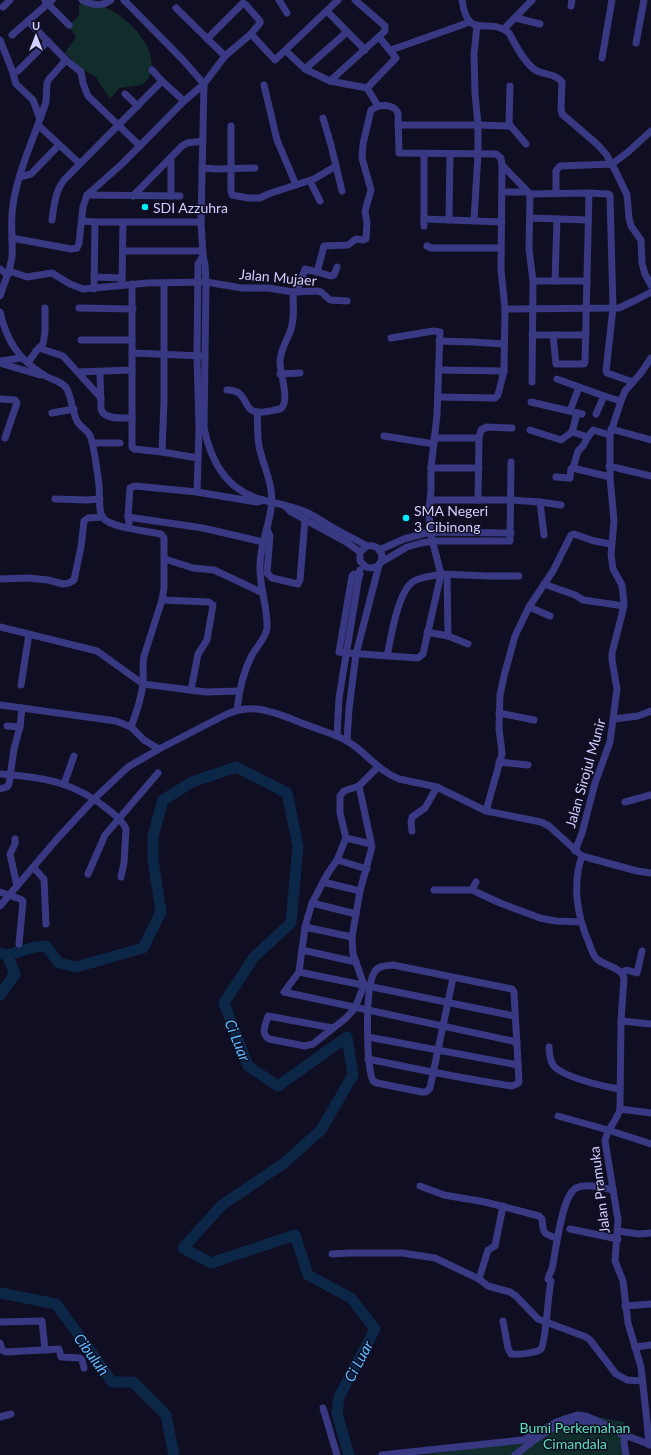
<svg xmlns="http://www.w3.org/2000/svg" width="651" height="1455" viewBox="0 0 651 1455" font-family="Lato,sans-serif">
  <style>
    .green { fill: #112d2b }
    .lines { fill: none; stroke-linecap: round; stroke-linejoin: round }
    .river { stroke: #0c2648; stroke-width: 11 }
    .minor { stroke: #383982; stroke-width: 7 }
    .poi-dot { fill: #00ecfa; stroke: #100e23; stroke-width: 1.5 }
    .labels { text-anchor: middle; dominant-baseline: central; stroke-width: 3; stroke-linejoin: round; paint-order: stroke }
    .poi-label { font-size: 14px; fill: #d3cfff; stroke: #100e23; text-anchor: start }
    .street-label { font-size: 14px; fill: #d3cfff; stroke: #100e23 }
    .park-label { font-size: 14px; fill: #5be0b9; stroke: #100e23 }
    .water-label { font-size: 15px; font-style: italic; fill: #5dbbff; stroke: #100e23 }
  </style>
  <rect width="100%" height="100%" fill="#100e23"/>
  <g class="green">
    <path d="M83 2C90 4 100 5 107 8 129 19 157 46 151 73 150 77 145 82 142 85L119 88 110 99 95 76 81 69 65 53 76 37 68 26 79 16V5Z"/>
    <polygon points="578,1413 624,1422 627,1455 423,1455 518,1443 563,1415"/>
  </g>
  <g class="lines">
    <g class="river">
      <polyline points="0,953 7,955 35,947 46,946 59,963 76,967 143,948 161,912 153,860 153,836 163,800 192,782 236,767 287,793 298,846 291,923 254,957 224,1003 248,1066 278,1086 347,1037 353,1075 321,1130 283,1164 222,1205 183,1248 211,1263 295,1235 308,1275 351,1298 375,1329 339,1397 337,1414 349,1455"/>
      <polyline points="0,995 15,974 7,955"/>
      <polyline points="0,1293 56,1304 92,1353 112,1382 133,1382 166,1415 174,1455"/>
    </g>
    <g class="minor">
      <path d="M82 0C92 5 102 7 111 0"/>
      <path d="M124 0 183 60 204 84 201 222 203 256 205 264 206 282 204 428C211 461 225 488 259 499 275 503 291 506 306 512 314 516 322 521 330 526 342 533 355 539 367 546 388 543 386 573 366 567L360 561V552L367 546"/>
      <polyline points="279,0 287,13"/>
      <path d="M462 0C468 43 489 15 509 33 515 44 526 66 537 71 546 75 556 74 562 82L561 108 562 114 597 144 606 154 616 172 627 195 629 218 631 226 641 240 642 263 645 274 651 285"/>
      <polyline points="45,1 69,25"/>
      <polyline points="571,6 572,0"/>
      <polyline points="3,7 10,0"/>
      <polyline points="176,8 225,56"/>
      <polyline points="327,11 365,50"/>
      <polyline points="516,18 540,24"/>
      <polyline points="28,21 66,60 81,72 83,83 88,96 140,146"/>
      <polyline points="504,29 532,0"/>
      <polyline points="12,35 52,0"/>
      <polyline points="207,39 243,3 246,5 260,21 260,23 251,34"/>
      <path d="M0 40 12 70 16 84 33 100 40 119C30 147 17 176 13 205 10 222 13 240 12 257 10 271 4 283 0 296"/>
      <polyline points="636,43 644,0"/>
      <polyline points="391,50 470,22"/>
      <path d="M286 51 305 69 330 81 367 88 378 106C386 105 394 105 398 113L399 153 496 154 501 158 502 165 501 270 505 309 504 371 498 395 495 398 438 397"/>
      <polyline points="602,58 612,0"/>
      <polyline points="305,69 347,32"/>
      <polyline points="152,70 162,81"/>
      <polyline points="18,71 48,41"/>
      <polyline points="330,81 385,31 385,26 355,0"/>
      <polyline points="264,85 277,140 296,185"/>
      <polyline points="367,88 396,58 379,37"/>
      <polyline points="125,94 138,106"/>
      <polyline points="323,118 331,145 342,191"/>
      <polyline points="40,119 46,102 47,83 49,79 66,60"/>
      <polyline points="509,124 526,144"/>
      <polyline points="38,125 79,163"/>
      <polyline points="398,125 478,125 508,126 509,124 510,86"/>
      <polyline points="231,126 231,191 232,195 248,198 260,198 268,194 314,179 336,166"/>
      <polyline points="171,158 171,196"/>
      <polyline points="502,165 530,194 589,193 608,194 610,195 613,308 606,371 607,373 633,382"/>
      <polyline points="202,168 217,169 255,168"/>
      <polyline points="20,177 31,174 59,145"/>
      <polyline points="310,181 320,201"/>
      <polyline points="503,192 526,192"/>
      <polyline points="556,193 556,171 560,166 612,164 628,152 651,131"/>
      <polyline points="530,194 529,249 533,281 532,382"/>
      <polyline points="87,195 180,196"/>
      <polyline points="133,196 182,146 187,143 203,141"/>
      <polyline points="530,218 588,220"/>
      <polyline points="424,219 502,222"/>
      <path d="M52 220C54 205 55 192 64 180L162 81 184 101"/>
      <polyline points="449,220 450,154"/>
      <polyline points="474,220 478,154 478,125 475,93 474,54 477,26"/>
      <polyline points="82,221 95,222 201,222"/>
      <polyline points="424,226 424,154"/>
      <polyline points="12,238 71,249 77,248 79,243 83,207 87,195 123,163 184,101 204,84 225,56 251,34 275,60 338,0"/>
      <polyline points="427,246 431,248 501,248"/>
      <polyline points="123,251 203,251"/>
      <polyline points="0,269 8,275"/>
      <polyline points="9,271 27,277 52,273 70,284 83,289 148,283 206,282 242,288 268,288 293,292 317,291 321,292 330,300 347,301"/>
      <polyline points="317,272 331,276 334,275 337,267"/>
      <polyline points="94,277 122,278"/>
      <polyline points="533,281 587,281"/>
      <polyline points="555,281 557,219"/>
      <polyline points="132,284 132,447 134,449 162,452 198,458"/>
      <polyline points="122,285 123,222"/>
      <polyline points="94,289 95,222"/>
      <polyline points="297,292 305,269 317,272 324,246 348,245 356,239 363,240 366,239 367,223 365,211 371,190 362,158 363,144 371,110 378,106"/>
      <polyline points="79,308 133,309"/>
      <polyline points="505,309 619,308 636,300 651,292"/>
      <path d="M0 312C7 341 18 359 44 375 51 380 63 381 67 389 72 399 72 411 77 421 80 427 86 429 89 434 93 439 98 477 99 485 100 493 98 512 103 518 111 528 148 531 161 534L164 538V588L162 600 144 656C142 666 144 675 143 684 141 699 136 714 131 727L144 740 159 749"/>
      <polyline points="532,335 586,335"/>
      <polyline points="553,335 556,364 584,364 585,362 589,193"/>
      <polyline points="391,338 433,331 440,332 437,415 431,468 431,490 429,511 430,532 441,574 487,576 519,576"/>
      <polyline points="81,340 132,340"/>
      <polyline points="439,341 472,342 504,344"/>
      <polyline points="39,348 63,356 101,398"/>
      <polyline points="132,353 202,356"/>
      <polyline points="0,361 21,358"/>
      <polyline points="0,363 40,375"/>
      <polyline points="28,363 36,351 43,344 45,332 45,308"/>
      <polyline points="438,370 504,371"/>
      <polyline points="78,372 132,370"/>
      <path d="M100 372 101 409C104 420 123 418 132 418"/>
      <polyline points="280,374 300,373"/>
      <polyline points="557,379 604,396 621,401"/>
      <path d="M227 390C250 390 241 411 258 412 265 413 273 410 280 409 291 403 280 374 280 362 280 351 286 342 290 332 295 320 293 305 293 292"/>
      <polyline points="0,399 15,400 17,403 5,438"/>
      <polyline points="531,402 582,414"/>
      <polyline points="570,411 579,387"/>
      <polyline points="52,413 74,409"/>
      <polyline points="596,414 604,396"/>
      <polyline points="611,429 651,440"/>
      <polyline points="530,430 561,440 572,432 588,437 593,430 610,435"/>
      <polyline points="572,432 577,413"/>
      <polyline points="384,436 434,444"/>
      <polyline points="434,438 479,438"/>
      <polyline points="93,443 120,443"/>
      <polyline points="162,452 164,401 164,283"/>
      <polyline points="609,466 651,476"/>
      <polyline points="431,468 479,468"/>
      <polyline points="573,468 578,451 583,446 588,437"/>
      <polyline points="556,477 570,478 571,469 573,468 610,477"/>
      <polyline points="197,492 199,429 197,356 198,264 203,256"/>
      <polyline points="55,499 87,500 100,499"/>
      <polyline points="430,500 511,500 540,502 544,535"/>
      <polyline points="478,500 479,438 481,430 487,427 512,428"/>
      <polyline points="540,502 561,505"/>
      <polyline points="286,507 291,512 346,542 360,552"/>
      <polyline points="128,517 203,528 263,542"/>
      <polyline points="129,523 128,517 130,488 135,486 197,492 257,502 261,501"/>
      <polyline points="267,529 270,536 267,573 272,578 298,584 300,580 305,519"/>
      <polyline points="379,550 404,539 430,532 511,533"/>
      <polyline points="165,559 193,568 214,570 263,593"/>
      <polyline points="380,563 407,547 421,543 434,541 510,541 511,462"/>
      <path d="M360 574H354L352 576 339 652 347 653 418 658 423 654 441 574C433 576 423 577 416 580 398 587 391 638 387 656"/>
      <polyline points="447,575 448,636 468,644"/>
      <polyline points="0,579 28,578 48,580 63,584 69,583 74,580 81,547 84,521 88,518 103,517"/>
      <polyline points="544,584 575,595 583,600 624,606"/>
      <polyline points="162,600 209,602 213,605 207,640 198,654 191,690"/>
      <polyline points="529,607 550,616"/>
      <polyline points="0,627 97,651 143,684 206,692 239,691"/>
      <polyline points="427,632 448,636"/>
      <polyline points="21,685 29,634"/>
      <polyline points="0,705 116,721 131,727"/>
      <path d="M237 710C239 690 243 672 252 655 257 646 266 638 267 628 268 607 259 587 260 565 260 539 275 516 271 490 269 475 262 461 259 446 257 435 258 423 257 412"/>
      <polyline points="499,713 534,720"/>
      <polyline points="614,719 638,716 651,711"/>
      <polyline points="7,726 20,727 22,708"/>
      <polyline points="337,736 339,698 360,570"/>
      <polyline points="347,741 349,709 356,654 379,565"/>
      <polyline points="499,762 528,765"/>
      <path d="M0 774C44 777 75 782 110 811 116 816 123 821 126 829L124 863 121 877"/>
      <polyline points="64,784 74,756"/>
      <polyline points="359,786 344,791 340,796 340,813 346,838 337,860 328,873 312,903 305,927 299,972 284,992 517,1042"/>
      <polyline points="0,789 7,787 9,784 14,749 20,727"/>
      <polyline points="625,802 651,795"/>
      <polyline points="486,811 502,754 501,744 499,729 500,695 504,676 515,636 529,607 553,571 571,535 574,534 594,541 611,544"/>
      <polyline points="412,831 411,823 412,817 425,808 437,787"/>
      <polyline points="346,838 371,844"/>
      <polyline points="15,839 15,844 10,854 17,886"/>
      <polyline points="575,851 582,833 595,783 610,742 617,689 612,660 612,653 622,614 624,603 622,585 613,569 611,555 614,521 610,477 610,435 621,401 625,391 641,373 651,358"/>
      <path d="M582 856C572 884 577 916 589 943 591 948 593 956 597 959 605 966 621 967 624 978L621 1021 620 1109C617 1121 607 1128 605 1141L618 1220 615 1261 623 1281 628 1323 641 1367 647 1422 649 1445"/>
      <polyline points="337,860 367,869"/>
      <polyline points="33,867 44,879 46,924"/>
      <polyline points="88,874 105,835 158,773"/>
      <polyline points="323,882 360,891"/>
      <polyline points="476,882 472,890 500,903 540,918 556,921 581,922"/>
      <polyline points="434,890 472,890"/>
      <polyline points="0,892 20,899 23,901 19,944"/>
      <polyline points="312,903 356,914"/>
      <path d="M0 906 57 839 95 798 128 767 159 749 227 714C237 710 246 708 257 709 275 711 293 720 310 726 322 731 335 734 347 741 366 752 378 771 399 779L437 787 486 811 541 822 549 826 582 856 637 871 651 873"/>
      <polyline points="305,927 352,937"/>
      <polyline points="302,950 356,962"/>
      <polyline points="299,972 514,1016"/>
      <polyline points="621,972 627,970 637,973 642,951"/>
      <polyline points="621,1021 651,1024"/>
      <path d="M333 1028 268 1016C266 1024 260 1033 269 1039L305 1046 313 1044 346 1018 355 1008 364 985 353 954 352 937 360 891 372 847 359 786 378 767"/>
      <polyline points="368,1037 518,1065"/>
      <path d="M549 1047C549 1053 550 1059 553 1065 562 1077 605 1087 620 1089"/>
      <path d="M368 1059C416 1069 464 1079 512 1086L517 1084 519 1082 514 992 512 989 393 965C385 966 377 966 374 973 365 989 366 1064 373 1081L377 1083 422 1092H426L430 1088 453 978"/>
      <polyline points="620,1109 651,1113"/>
      <polyline points="558,1116 608,1130 651,1144"/>
      <path d="M420 1186 444 1195 485 1202 539 1216 542 1219C543 1233 543 1234 557 1238"/>
      <polyline points="570,1229 618,1239"/>
      <polyline points="618,1231 638,1234 651,1233"/>
      <polyline points="332,1254 350,1253 402,1253 435,1258 479,1279 488,1286 510,1292 516,1296 538,1319 586,1337 590,1340 616,1374 627,1380 642,1381"/>
      <polyline points="479,1279 488,1250 495,1246 503,1206"/>
      <polyline points="625,1306 651,1304"/>
      <path d="M503 1321 508 1348 511 1354C516 1355 537 1353 541 1349 546 1342 548 1294 551 1281L548 1279C549 1273 553 1270 553 1264 556 1249 562 1195 576 1188 587 1183 603 1188 613 1190"/>
      <polyline points="0,1322 42,1321 45,1350"/>
      <polyline points="0,1343 2,1350 6,1352 59,1349 61,1357 80,1358 82,1360 84,1368"/>
      <polyline points="635,1347 651,1345"/>
      <polyline points="323,1408 337,1455"/>
      <polyline points="0,1417 11,1414"/>
      <polyline points="621,1434 625,1435 624,1442 626,1455"/>
      <polyline points="382,1455 523,1440 556,1422 577,1415 586,1416 622,1432 625,1435 651,1445"/>
      <path d="M515 1455C535 1440 563 1413 591 1423"/>
    </g>
  </g>
  <g class="poi-dot">
    <circle cx="145" cy="207" r="4"/>
    <circle cx="406" cy="518" r="4"/>
  </g>
  <g class="labels">
    <g class="poi-label">
      <text x="153" y="207">SDI Azzuhra</text>
      <text x="414" y="510">SMA Negeri<tspan x="414" dy="16">3 Cibinong</tspan></text>
    </g>
    <g class="street-label">
      <text transform="translate(278 277) rotate(5)">Jalan Mujaer</text>
      <text transform="translate(585 773) rotate(-74)">Jalan Sirojul Munir</text>
      <text transform="translate(599 1190) rotate(-97)">Jalan Pramuka</text>
    </g>
    <g class="park-label">
      <text x="575" y="1427">Bumi Perkemahan<tspan x="575" dy="16">Cimandala</tspan></text>
    </g>
    <g class="water-label">
      <text transform="translate(238 1040) rotate(68)">Ci Luar</text>
      <text transform="translate(92 1354) rotate(54)">Cibuluh</text>
      <text transform="translate(358 1361) rotate(-62)">Ci Luar</text>
    </g>
  </g>
  <g transform="translate(36 36)" stroke="#100e23" stroke-width="3" paint-order="stroke">
  <path d="M0-3L7 15L0 10L-7 15Z" fill="#d3cfff"/>
  <text y="-6" font-size="11" font-weight="bold" text-anchor="middle" fill="#d3cfff">U</text>
  </g>
</svg>
